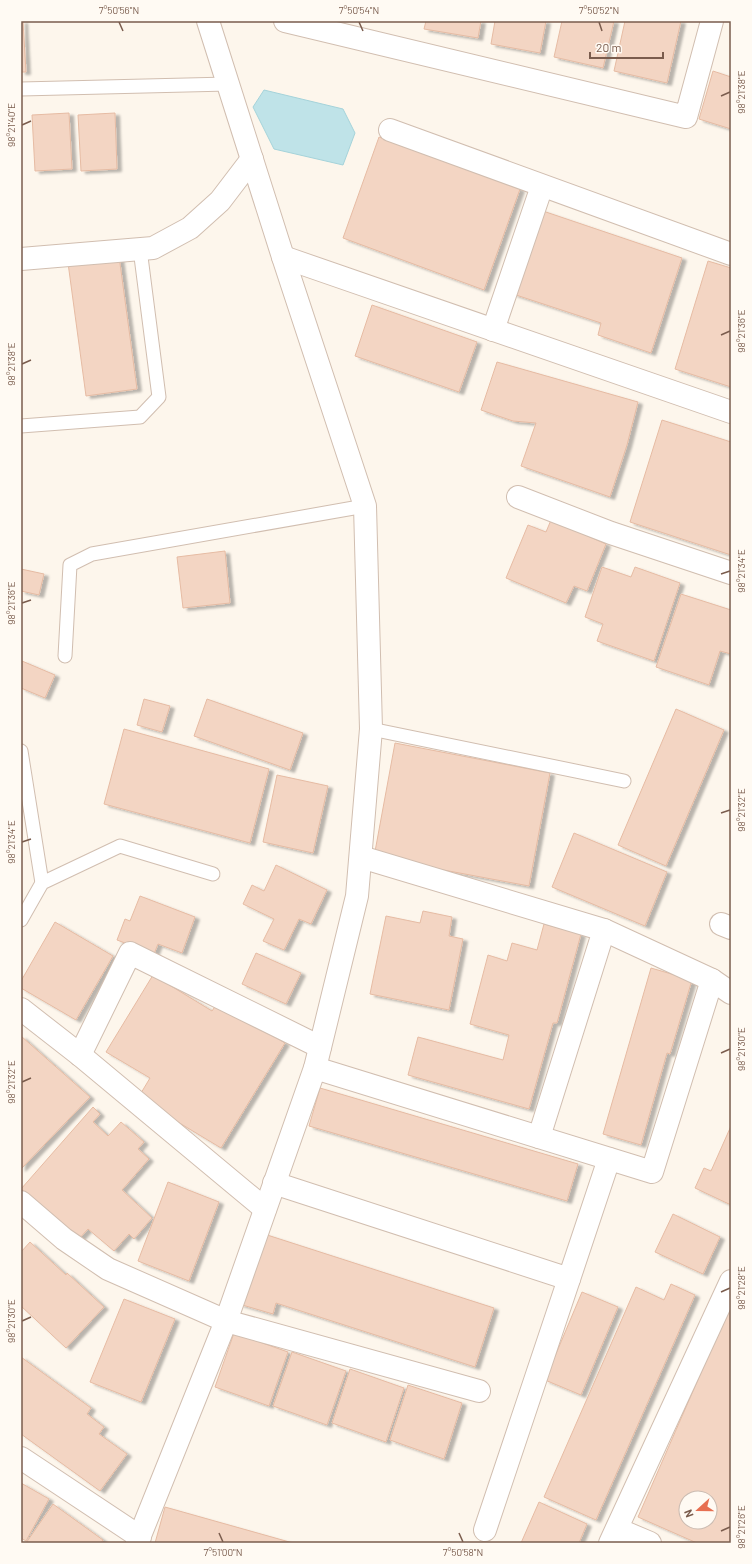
<svg xmlns="http://www.w3.org/2000/svg" width="752" height="1564" viewBox="0 0 752 1564" font-family="Barlow,sans-serif">
  <style>
    .water { fill: #bfe3e8; stroke: #a5d3da }
    .building { fill: #f3d5c3; stroke: #e6bba3; fill-rule: evenodd; filter: url(#shadow) }
    .lines { fill: none; stroke-linecap: round; stroke-linejoin: round }
    .service-casing { stroke: #d1beb0; stroke-width: 15 }
    .minor-casing { stroke: #d1beb0; stroke-width: 24 }
    .service { stroke: #fff; stroke-width: 13 }
    .minor { stroke: #fff; stroke-width: 22 }
    .ticks { fill: none; stroke: #7a5c4d; stroke-width: 1.5 }
    .neatline { fill: none; stroke: #7a5c4d; stroke-width: 1.5 }
    .ticks-label { font-size: 10px; text-anchor: middle; fill: #7a5c4d }
  </style>
  <defs>
    <filter id="shadow"><feDropShadow dx="4.5" dy="2.5" stdDeviation="1" flood-color="#0004"/></filter>
  </defs>
  <rect width="100%" height="100%" fill="#fdf6ec"/>
  <polygon class="water" points="264,90 343,109 355,133 343,165 274,149 253,107"/>
  <g class="building">
    <polygon points="21,21 23,21 26,72 21,72"/>
    <polygon points="426,21 481,21 478,38 424,29"/>
    <polygon points="495,21 546,21 540,53 491,44"/>
    <polygon points="562,21 614,21 603,68 554,57"/>
    <polygon points="625,21 681,21 667,83 614,71"/>
    <polygon points="713,71 731,77 731,129 699,119"/>
    <polygon points="69,113 72,169 35,171 32,115"/>
    <polygon points="115,113 117,169 81,171 78,115"/>
    <polygon points="379,137 520,189 484,290 343,238"/>
    <polygon points="540,210 682,258 651,353 598,335 601,323 513,294"/>
    <polygon points="119,256 137,389 86,396 68,263"/>
    <polygon points="708,261 731,268 731,387 675,369"/>
    <polygon points="372,305 477,342 459,392 355,356"/>
    <polygon points="497,362 638,402 627,445 610,497 521,466 536,423 513,421 481,410"/>
    <polygon points="662,420 731,442 731,555 630,522"/>
    <polygon points="551,520 606,544 587,591 574,586 566,603 506,578 528,525 546,532"/>
    <polygon points="225,551 230,603 183,608 177,557"/>
    <polygon points="602,567 631,577 635,567 680,583 654,661 597,641 603,624 585,617"/>
    <polygon points="21,569 44,574 39,595 21,591"/>
    <polygon points="681,594 731,610 731,654 720,651 709,685 656,667"/>
    <polygon points="22,661 55,675 45,698 21,688"/>
    <polygon points="144,699 170,706 162,732 137,725"/>
    <polygon points="207,699 303,733 290,770 194,736"/>
    <polygon points="676,709 724,730 666,866 618,845"/>
    <polygon points="124,729 269,769 250,843 104,804"/>
    <polygon points="395,743 550,773 529,886 374,857"/>
    <polygon points="277,775 328,786 313,853 263,842"/>
    <polygon points="574,833 667,872 645,926 552,887"/>
    <polygon points="276,865 327,890 311,924 299,919 284,950 263,941 274,919 243,904 252,885 264,891"/>
    <polygon points="140,896 195,917 182,953 158,944 154,954 117,940 125,919 130,921"/>
    <polygon points="423,911 452,917 449,936 463,939 449,1010 370,994 386,916 420,923"/>
    <polygon points="55,922 113,956 76,1020 21,988 21,981"/>
    <polygon points="544,924 581,934 557,1023 553,1023 529,1109 408,1075 418,1037 503,1060 509,1035 470,1024 488,955 507,961 512,943 537,950"/>
    <polygon points="256,953 301,973 286,1004 242,984"/>
    <polygon points="651,968 692,980 670,1054 667,1053 641,1145 603,1134"/>
    <polygon points="153,975 212,1011 218,1002 285,1043 221,1148 138,1098 150,1078 106,1052"/>
    <polygon points="21,1036 90,1097 21,1169"/>
    <polygon points="320,1088 578,1164 567,1201 309,1126"/>
    <polygon points="93,1107 100,1114 93,1122 108,1136 121,1122 144,1142 138,1149 149,1159 122,1190 152,1218 134,1239 129,1234 114,1251 88,1229 78,1240 21,1189"/>
    <polygon points="731,1126 731,1205 695,1188 704,1168 711,1171"/>
    <polygon points="168,1182 219,1202 189,1281 138,1261"/>
    <polygon points="673,1214 720,1237 703,1274 655,1252"/>
    <polygon points="261,1233 494,1308 475,1367 276,1303 273,1314 239,1304"/>
    <polygon points="30,1242 66,1275 67,1273 104,1307 66,1348 21,1306 21,1252"/>
    <polygon points="671,1284 695,1295 596,1520 544,1497 636,1287 664,1300"/>
    <polygon points="582,1292 618,1307 581,1395 545,1380"/>
    <polygon points="124,1299 175,1319 141,1402 90,1382"/>
    <path d="M731 1304V1543H697L638 1517ZM686 1498H710V1522H686Z"/>
    <polygon points="234,1333 288,1352 269,1406 215,1387"/>
    <polygon points="292,1352 346,1371 327,1425 273,1406"/>
    <polygon points="21,1357 91,1408 87,1414 104,1427 99,1434 127,1454 100,1491 21,1434"/>
    <polygon points="350,1369 404,1388 386,1442 332,1423"/>
    <polygon points="408,1385 462,1403 444,1459 390,1440"/>
    <polygon points="21,1483 49,1499 26,1541 21,1538"/>
    <polygon points="539,1502 587,1524 579,1543 521,1543"/>
    <polygon points="53,1504 103,1540 101,1543 26,1543"/>
    <polygon points="165,1507 293,1543 155,1543"/>
  </g>
  <g class="lines">
    <defs>
      <g id="service">
        <polyline points="21,89 228,84"/>
        <polyline points="21,426 140,417 159,397 140,249"/>
        <polyline points="65,656 70,565 92,554 365,506"/>
        <polyline points="371,729 624,781"/>
        <polyline points="21,751 42,883"/>
        <polyline points="21,920 42,883 120,846 213,874"/>
      </g>
      <g id="minor">
        <polyline points="285,21 686,117 712,21"/>
        <polyline points="390,130 731,254"/>
        <polyline points="283,257 731,412"/>
        <polyline points="21,259 153,248 190,228 220,201 252,159"/>
        <polyline points="493,330 542,186"/>
        <polyline points="518,497 611,533 731,573"/>
        <polyline points="361,857 604,930 712,980 731,993"/>
        <polyline points="721,924 731,928"/>
        <polyline points="21,1009 80,1055 265,1209"/>
        <polyline points="80,1055 130,953 320,1047"/>
        <polyline points="315,1068 652,1172 712,980"/>
        <polyline points="539,1137 604,930"/>
        <polyline points="274,1183 569,1279 609,1159"/>
        <polyline points="21,1202 64,1239 108,1269 226,1321 479,1391"/>
        <polyline points="21,1458 140,1537"/>
        <polyline points="617,1529 650,1543"/>
        <polyline points="485,1530 569,1279"/>
        <polyline points="137,1543 226,1321 315,1068 357,896 371,729 365,506 283,257 208,21"/>
        <polyline points="610,1543 731,1281"/>
      </g>
    </defs>
    <use href="#service" class="service-casing"/>
    <use href="#minor" class="minor-casing"/>
    <use href="#service" class="service"/>
    <use href="#minor" class="minor"/>
  </g>
  <path class="ticks" d="M119 22 123 31M359 22 363 31M599 22 602 31M721 96 730 92M22 125 31 121M721 335 730 331M22 364 31 360M721 574 730 571M22 603 31 600M721 813 730 810M22 842 31 839M721 1053 730 1049M22 1082 31 1078M721 1292 730 1288M22 1321 31 1317M721 1531 730 1527M219 1533 223 1542M459 1533 463 1542"/>
  <rect width="752" height="1564" fill="none" stroke="#fffaf3" stroke-width="44"/>
  <g transform="translate(698 1510) rotate(249)"><circle r="19" fill="#fffaf3" stroke="#cabbb1"/>
  <path d="M0-3L7 15L0 10L-7 15Z" fill="#e76f51"/>
  <text y="-6" font-size="11" font-weight="bold" text-anchor="middle" fill="#7a5c4d">N</text>
  </g>
  <path d="M590 52v6h73v-6" fill="none" stroke="#7a5c4d" stroke-width="2"/>
  <text x="596" y="52" font-size="12" fill="#7a5c4d" stroke="#fffaf3" stroke-width="3" paint-order="stroke">20 m</text>
  <rect x="22" y="22" width="708" height="1520" class="neatline"/>
  <g class="ticks-label">
    <text x="119" y="14">7°50'56"N</text>
    <text x="359" y="14">7°50'54"N</text>
    <text x="599" y="14">7°50'52"N</text>
    <text transform="translate(741 92) rotate(-90)" y="4">98°21'38"E</text>
    <text transform="translate(11 125) rotate(-90)" y="4">98°21'40"E</text>
    <text transform="translate(741 331) rotate(-90)" y="4">98°21'36"E</text>
    <text transform="translate(11 364) rotate(-90)" y="4">98°21'38"E</text>
    <text transform="translate(741 571) rotate(-90)" y="4">98°21'34"E</text>
    <text transform="translate(11 603) rotate(-90)" y="4">98°21'36"E</text>
    <text transform="translate(741 810) rotate(-90)" y="4">98°21'32"E</text>
    <text transform="translate(11 842) rotate(-90)" y="4">98°21'34"E</text>
    <text transform="translate(741 1049) rotate(-90)" y="4">98°21'30"E</text>
    <text transform="translate(11 1082) rotate(-90)" y="4">98°21'32"E</text>
    <text transform="translate(741 1288) rotate(-90)" y="4">98°21'28"E</text>
    <text transform="translate(11 1321) rotate(-90)" y="4">98°21'30"E</text>
    <text transform="translate(741 1527) rotate(-90)" y="4">98°21'26"E</text>
    <text x="223" y="1556">7°51'00"N</text>
    <text x="463" y="1556">7°50'58"N</text>
  </g>
</svg>
